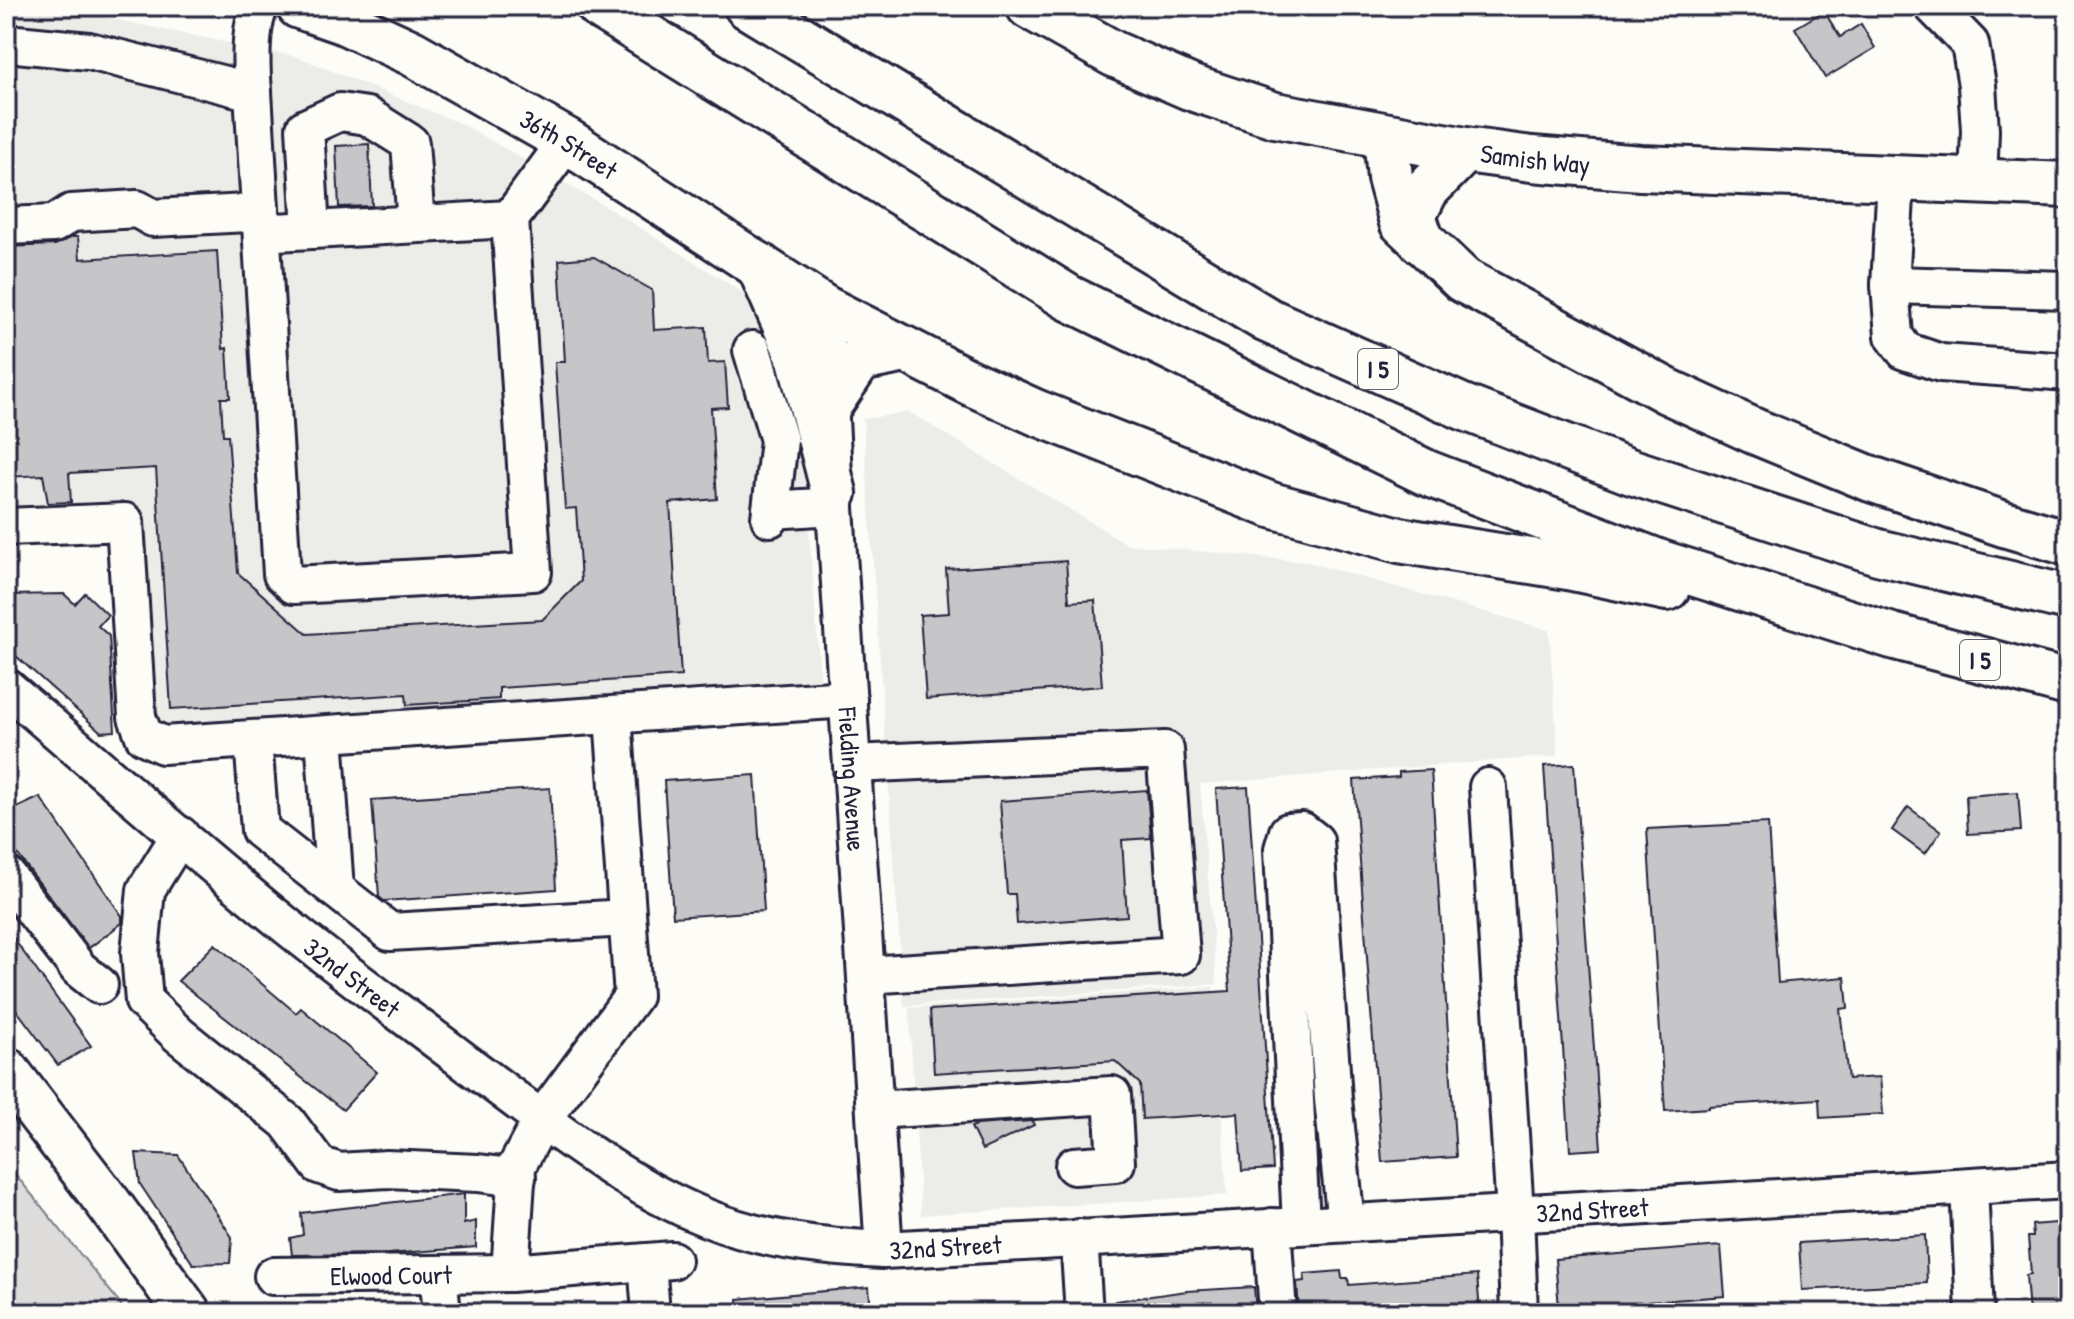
<svg xmlns="http://www.w3.org/2000/svg" width="2074" height="1319" viewBox="0 0 2074 1319" font-family="'Patrick Hand',sans-serif">
  <style>
    .built { fill: #ecece9 }
    .green { fill: #dddcdb; stroke: #807f8b; stroke-width: 2 }
    .building { fill: #c6c6c8; stroke: #22223b; stroke-width: 2 }
    .lines { fill: none; stroke-linecap: round; stroke-linejoin: round }
    .minor-casing { stroke: #22223b; stroke-width: 42 }
    .major-casing { stroke: #22223b; stroke-width: 50 }
    .highway-casing { stroke: #22223b; stroke-width: 50 }
    .minor { stroke: #fdfcf7; stroke-width: 36 }
    .major { stroke: #fdfcf7; stroke-width: 44 }
    .highway { stroke: #fdfcf7; stroke-width: 44 }
    .labels { text-anchor: middle; dominant-baseline: central; stroke-width: 7; stroke-linejoin: round; paint-order: stroke }
    .shield { fill: #fdfcf7; stroke: #646373; stroke-width: 2 }
    .shield-label { font-size: 24px; font-weight: bold; fill: #22223b }
    .street-label { font-size: 26px; fill: #22223b; stroke: #fdfcf7 }
  </style>
  <rect width="100%" height="100%" fill="#fdfcf7"/>
  <filter id="ink" filterUnits="userSpaceOnUse"><feTurbulence type="fractalNoise" baseFrequency=".0125" numOctaves="2"/><feDisplacementMap in="SourceGraphic" scale="16" xChannelSelector="R" yChannelSelector="G"/><feConvolveMatrix kernelMatrix="1 2 1 2 8 2 1 2 1" color-interpolation-filters="sRGB"/></filter>
  <g filter="url(#ink)">
    <g class="built">
      <polygon points="6,6 73,11 298,57 462,124 610,209 758,302 789,376 806,492 821,687 145,733 130,541 6,549"/>
      <polygon points="909,412 1127,544 1307,562 1549,630 1558,756 1200,784 1217,984 904,1006 863,419"/>
      <polygon points="1213,987 1227,1195 921,1215 909,1008"/>
    </g>
    <polygon class="green" points="6,1163 120,1303 124,1313 6,1313"/>
    <g class="building">
      <polygon points="1824,11 1840,37 1861,24 1875,48 1825,78 1795,28"/>
      <polygon points="369,144 372,206 339,207 336,146"/>
      <polygon points="72,237 78,237 80,259 217,251 223,349 227,348 230,398 221,398 223,435 228,435 238,573 307,634 542,620 581,581 576,508 565,509 555,362 565,362 559,260 594,257 652,290 654,330 706,327 708,363 725,362 728,407 711,408 717,499 670,503 681,676 499,688 499,699 407,705 406,694 171,709 156,468 69,473 71,502 48,503 43,475 6,477 6,247 55,245"/>
      <polygon points="1066,561 1069,602 1095,600 1102,686 926,699 920,615 949,613 946,569"/>
      <polygon points="85,593 108,615 98,626 109,636 115,731 101,732 6,647 6,595 64,594 75,604"/>
      <polygon points="1574,764 1601,1149 1570,1151 1544,766"/>
      <polygon points="1431,770 1456,1157 1382,1162 1354,780 1399,777 1399,772"/>
      <polygon points="755,775 764,911 673,917 664,781"/>
      <polygon points="1248,787 1273,1169 1242,1171 1238,1113 1142,1119 1140,1084 1115,1061 934,1073 930,1010 1230,991 1216,789"/>
      <polygon points="550,788 556,889 384,901 379,897 372,800"/>
      <polygon points="1147,790 1151,838 1122,840 1127,916 1017,924 1015,894 1007,894 1000,801"/>
      <polygon points="2018,792 2021,831 1968,834 1966,796"/>
      <polygon points="40,797 122,916 122,923 89,948 6,839 6,813"/>
      <polygon points="1908,807 1941,831 1925,854 1892,830"/>
      <polygon points="1768,823 1778,983 1845,977 1848,1008 1840,1009 1848,1079 1880,1077 1883,1114 1820,1118 1819,1099 1709,1106 1709,1108 1665,1111 1647,829"/>
      <polygon points="6,928 91,1046 58,1065 6,996"/>
      <polygon points="215,944 296,1013 301,1008 377,1072 343,1110 178,981"/>
      <polygon points="1032,1121 1034,1125 982,1150 971,1127 977,1125"/>
      <polygon points="136,1153 178,1155 232,1237 230,1263 193,1264 140,1184"/>
      <polygon points="464,1194 464,1224 476,1221 476,1247 388,1254 292,1255 290,1238 303,1235 301,1213"/>
      <polygon points="2068,1222 2068,1313 2029,1313 2026,1275 2031,1274 2028,1237 2033,1237 2032,1225"/>
      <polygon points="1925,1235 1927,1283 1802,1290 1799,1243"/>
      <polygon points="1721,1246 1725,1296 1648,1302 1649,1313 1586,1313 1585,1306 1559,1308 1555,1259"/>
      <polygon points="1341,1271 1342,1278 1348,1278 1349,1285 1477,1275 1480,1313 1299,1313 1297,1282 1305,1281 1304,1274"/>
      <polygon points="869,1287 871,1313 739,1313 738,1299"/>
      <polygon points="1254,1287 1256,1313 1115,1313 1115,1301 1187,1291"/>
    </g>
    <g class="lines">
      <defs>
        <g id="minor">
          <path d="M260 6C249 28 251 67 253 92L282 574 294 585 533 572 510 219 567 141"/>
          <polyline points="1933,6 1970,44 1977,85 1980,130 1978,182"/>
          <polyline points="6,43 89,51 253,92"/>
          <polyline points="1896,179 1890,285 1894,336 1905,351 1941,363 2068,372"/>
          <polyline points="6,226 54,224 71,213 137,209 153,218 247,213 276,232 510,219"/>
          <polyline points="311,230 305,128 340,112 367,116 410,143 416,224"/>
          <polyline points="1890,285 2068,290"/>
          <path id="s1" d="M824 308 834 493 884 1250"/>
          <polyline points="752,350 779,440 770,518"/>
          <polyline points="771,510 835,506"/>
          <polyline points="6,527 125,522 137,717 144,736 163,745 848,699"/>
          <path id="s2" d="M6 687C96 764 185 843 277 918 339 969 405 1016 469 1065 544 1120 619 1183 707 1218 763 1241 824 1247 884 1250L1632 1207 2068 1180"/>
          <polyline points="324,736 335,889"/>
          <polyline points="253,740 260,830 390,932 627,918"/>
          <polyline points="852,764 1165,750 1181,955 866,975"/>
          <polyline points="1488,787 1515,1213 1519,1313"/>
          <polyline points="180,835 146,890 140,953 144,1001 179,1035 287,1122 319,1165 339,1172 387,1169 478,1173 517,1178"/>
          <polyline points="6,875 79,969 99,985"/>
          <polyline points="875,1110 1112,1095 1116,1163 1074,1166"/>
          <polyline points="1969,1187 1975,1313"/>
          <polyline points="1301,1225 1283,849 1288,832 1302,831 1315,841 1333,1099 1346,1223"/>
          <polyline points="1272,1227 1278,1313"/>
          <polyline points="1079,1238 1084,1313"/>
          <polyline points="647,1262 651,1313"/>
          <polyline points="510,1273 517,1166 542,1119 633,996 613,716"/>
          <polyline points="438,1274 442,1313"/>
          <path id="s3" d="M273 1276 510 1273 672 1260"/>
        </g>
        <g id="major">
          <path id="s4" d="M299 6 345 22 412 53 567 141 824 308"/>
          <path id="s5" d="M1029 6 1114 54 1192 88 1275 115 1465 150 1532 159 1641 168 2068 185"/>
          <polyline points="759,265 800,359 834,493"/>
          <polyline points="6,1070 109,1204 188,1313"/>
        </g>
        <g id="highway">
          <polyline points="599,6 1069,298 1427,473 1661,563 1892,636 2068,683"/>
          <polyline points="747,6 1267,320 1463,407 1629,471 1878,552 2068,598"/>
          <polyline points="1386,136 1390,178 1402,222 1463,280 1667,391 1754,431 1871,479 2004,524 2068,543"/>
          <polyline points="1422,242 1413,216 1426,190 1465,150"/>
          <polyline points="824,308 971,383 1035,412 1271,505 1399,540 1568,567 1667,588"/>
          <polyline points="829,405 860,359 906,350"/>
        </g>
      </defs>
      <use href="#minor" class="minor-casing"/>
      <use href="#major" class="major-casing"/>
      <use href="#highway" class="highway-casing"/>
      <use href="#minor" class="minor"/>
      <use href="#major" class="major"/>
      <use href="#highway" class="highway"/>
    </g>
  </g>
  <g class="labels">
    <g class="shield">
      <rect x="1358" y="349" width="40" height="40" rx="6"/>
      <rect x="1960" y="640" width="40" height="40" rx="6"/>
    </g>
    <g class="shield-label">
      <text x="1378" y="369">I 5</text>
      <text x="1980" y="660">I 5</text>
    </g>
    <g class="street-label">
      <text stroke="none"><textPath href="#s4" startOffset="304">36th Street</textPath></text>
      <text stroke="none"><textPath href="#s5" startOffset="534">Samish Way</textPath></text>
      <text stroke="none"><textPath href="#s1" startOffset="472">Fielding Avenue</textPath></text>
      <text stroke="none"><textPath href="#s2" startOffset="452">32nd Street</textPath></text>
      <text stroke="none"><textPath href="#s2" startOffset="1772">32nd Street</textPath></text>
      <text stroke="none"><textPath href="#s2" startOffset="1124">32nd Street</textPath></text>
      <text stroke="none"><textPath href="#s3" startOffset="118">Elwood Court</textPath></text>
    </g>
  </g>
  <rect width="2074" height="1319" fill="none" stroke="#fdfcf7" stroke-width="32"/>
  <rect x="16" y="16" width="2042" height="1287" fill="none" stroke="#22223b" stroke-width="3" filter="url(#ink)"/>
</svg>
